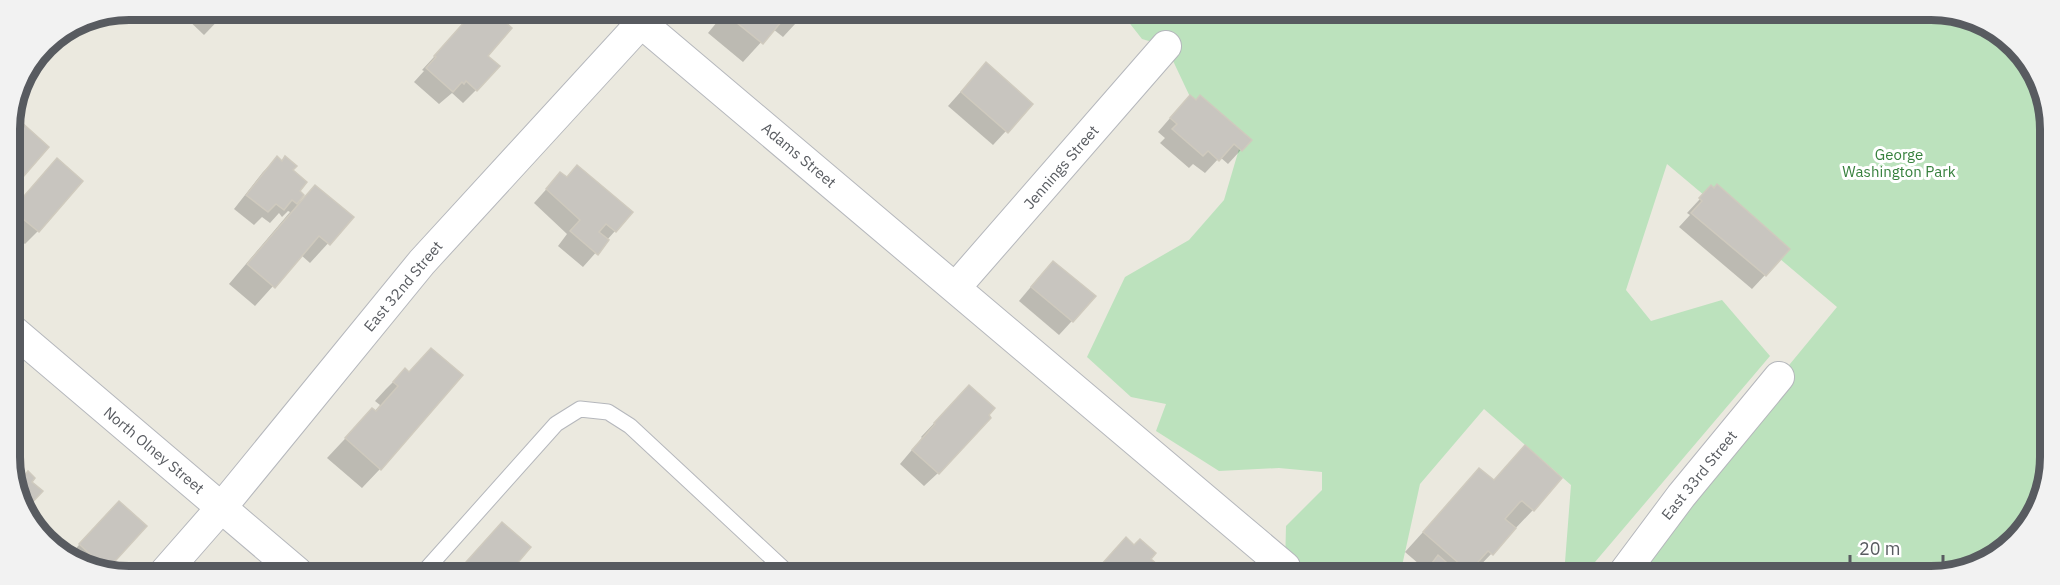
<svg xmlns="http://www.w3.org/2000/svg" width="2060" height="585" viewBox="0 0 2060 585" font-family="'IBM Plex Sans',sans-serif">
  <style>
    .green { fill: #bce2bd }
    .shadow { fill: #0003 }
    .building { fill: #c8c5bf; stroke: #cfcabe; stroke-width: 1.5 }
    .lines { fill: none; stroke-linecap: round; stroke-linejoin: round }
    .lane-casing { stroke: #b5b7bc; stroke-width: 17 }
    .street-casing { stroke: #b5b7bc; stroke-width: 32 }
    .lane { stroke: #fff; stroke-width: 15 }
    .street { stroke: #fff; stroke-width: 30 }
    .labels { text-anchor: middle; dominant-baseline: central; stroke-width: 6; stroke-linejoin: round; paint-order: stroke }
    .park-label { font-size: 15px; fill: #37803d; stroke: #fff }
    .street-label { font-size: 15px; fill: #585b60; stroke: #fff }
    .rim { fill: none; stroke: #585b60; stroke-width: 8 }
  </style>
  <rect width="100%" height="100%" fill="#ebe9df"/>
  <polygon class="green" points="1120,11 1962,13 2016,44 2049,106 2047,487 2010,547 1939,576 1777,575 1761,562 1721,567 1718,575 1627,575 1681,496 1837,307 1667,164 1626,290 1651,321 1722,300 1770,356 1584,575 1564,575 1571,485 1484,409 1420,484 1400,575 1255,574 1285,566 1286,526 1322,490 1322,472 1279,468 1219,471 1156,431 1166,404 1131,397 1087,357 1125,277 1189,240 1224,200 1239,149 1192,101 1166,46 1142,39"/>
  <g class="shadow">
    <polygon points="152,9 166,9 159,15"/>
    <polygon points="189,9 229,9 204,35 183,15"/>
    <polygon points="257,9 276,9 267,18"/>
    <polygon points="282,9 299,9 291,17"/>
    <polygon points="477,10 489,10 510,29 486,56 476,90 463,103 452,93 439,104 414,82 424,71 422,70"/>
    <polygon points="727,10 808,10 783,37 773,29 743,62 708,33"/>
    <polygon points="973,78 1031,104 993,145 948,106"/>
    <polygon points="1177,110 1250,140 1228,164 1220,157 1205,173 1193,164 1189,168 1160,143 1165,138 1158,132"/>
    <polygon points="10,118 47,147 10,189 9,121"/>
    <polygon points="277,158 291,170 300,201 315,187 352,217 310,263 301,255 255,306 229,284 290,212 288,211 282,217 279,213 270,223 262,217 254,225 234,209 263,172"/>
    <polygon points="57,160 38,231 25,244 10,233 10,212"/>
    <polygon points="560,174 615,231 583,267 558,246 567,234 534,203"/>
    <polygon points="1711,187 1765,275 1752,289 1679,227 1690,215 1687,213"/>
    <polygon points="1040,276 1094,297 1059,335 1019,301"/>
    <polygon points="431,350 380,469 362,488 327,458 372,410 374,412 380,405 375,401 386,389 405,370 408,373"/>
    <polygon points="956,400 938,473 924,486 900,464 922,438 921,437"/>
    <polygon points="1525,447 1560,478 1533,510 1473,573 1469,570 1464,575 1422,575 1426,570 1405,552 1479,470 1493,481"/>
    <polygon points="105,516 145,526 102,572 98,572 70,555"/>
  </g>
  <g class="building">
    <polygon points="204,9 231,9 218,23"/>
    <polygon points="475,10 491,10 512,28 488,56 500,66 477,91 466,81 464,84 462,82 453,92 426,68 436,57 434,56"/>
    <polygon points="729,10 791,10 763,44 726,14"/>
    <polygon points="791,10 810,10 802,19"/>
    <polygon points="986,62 1033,104 1008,133 961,92"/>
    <polygon points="1190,95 1196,100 1200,95 1252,140 1242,151 1234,144 1219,161 1208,151 1203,156 1172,129 1177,124 1170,118"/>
    <polygon points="10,116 18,123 19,120 49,147 10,192"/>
    <polygon points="277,156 282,161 285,156 297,166 293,170 307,182 300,191 304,195 297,204 292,200 284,210 276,204 268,212 246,195"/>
    <polygon points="57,158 83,181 39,232 12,210"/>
    <polygon points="577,165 633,212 616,232 606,224 599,232 609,240 598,255 570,231 580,220 546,189 560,172 567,177"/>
    <polygon points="1717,184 1790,249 1766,276 1691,213 1702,201 1699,198 1711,185 1714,188"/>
    <polygon points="315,185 354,217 330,245 319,236 275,288 247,264"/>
    <polygon points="1053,261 1096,296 1073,322 1031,287"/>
    <polygon points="431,348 463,375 381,470 345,438 372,408 376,411 398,386 393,382 405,368 409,372"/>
    <polygon points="969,385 995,408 989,415 991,418 939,474 912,450 935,424 934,423"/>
    <polygon points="1525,445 1562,478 1534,511 1522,501 1520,502 1505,519 1516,528 1493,555 1488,551 1469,572 1423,532 1479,468 1494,480"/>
    <polygon points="14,464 25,475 28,471 35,478 32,482 43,491 26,509 11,479 11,467"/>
    <polygon points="119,501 147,526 107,570 79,544"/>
    <polygon points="502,522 531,547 509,573 460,573 458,571"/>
    <polygon points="1126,537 1134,545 1140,539 1156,553 1151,559 1159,566 1152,574 1093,574"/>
    <polygon points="1438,555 1461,575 1423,575"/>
  </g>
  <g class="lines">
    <defs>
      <polyline id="lane" points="423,573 556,424 580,409 608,412 630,426 788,573"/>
      <g id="street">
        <polyline points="626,10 1285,567"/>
        <polyline points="956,287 1166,46"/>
        <polyline points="10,328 297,572"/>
        <polyline points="165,572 221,508 422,262 653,10"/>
        <polyline points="1622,575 1681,496 1779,377"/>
      </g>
    </defs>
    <use href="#lane" class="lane-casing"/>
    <use href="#street" class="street-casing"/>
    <use href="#lane" class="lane"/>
    <use href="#street" class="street"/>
  </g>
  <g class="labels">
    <g class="park-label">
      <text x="1899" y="154">George<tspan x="1899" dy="17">Washington Park</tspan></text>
    </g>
    <g class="street-label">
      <text transform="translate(799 155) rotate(40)">Adams Street</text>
      <text transform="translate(1061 167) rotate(-49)">Jennings Street</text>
      <text transform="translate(403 286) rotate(-50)">East 32nd Street</text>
      <text transform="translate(154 450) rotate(40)">North Olney Street</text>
      <text transform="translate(1699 475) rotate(-51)">East 33rd Street</text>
    </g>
  </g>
  <path d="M0 0H2060V585H0ZM129 20H1931A109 109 0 0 1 2040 129V457A109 109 0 0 1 1931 566H129A109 109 0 0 1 20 457V129A109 109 0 0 1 129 20Z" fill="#f2f2f2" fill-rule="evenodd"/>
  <path class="rim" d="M129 20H1931A109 109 0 0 1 2040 129V457A109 109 0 0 1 1931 566H129A109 109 0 0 1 20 457V129A109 109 0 0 1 129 20Z"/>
  <path d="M1850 555v9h93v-9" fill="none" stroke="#585b60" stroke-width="3"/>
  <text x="1859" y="555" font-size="18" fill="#585b60" stroke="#ffffff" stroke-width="4.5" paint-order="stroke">20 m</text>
</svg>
